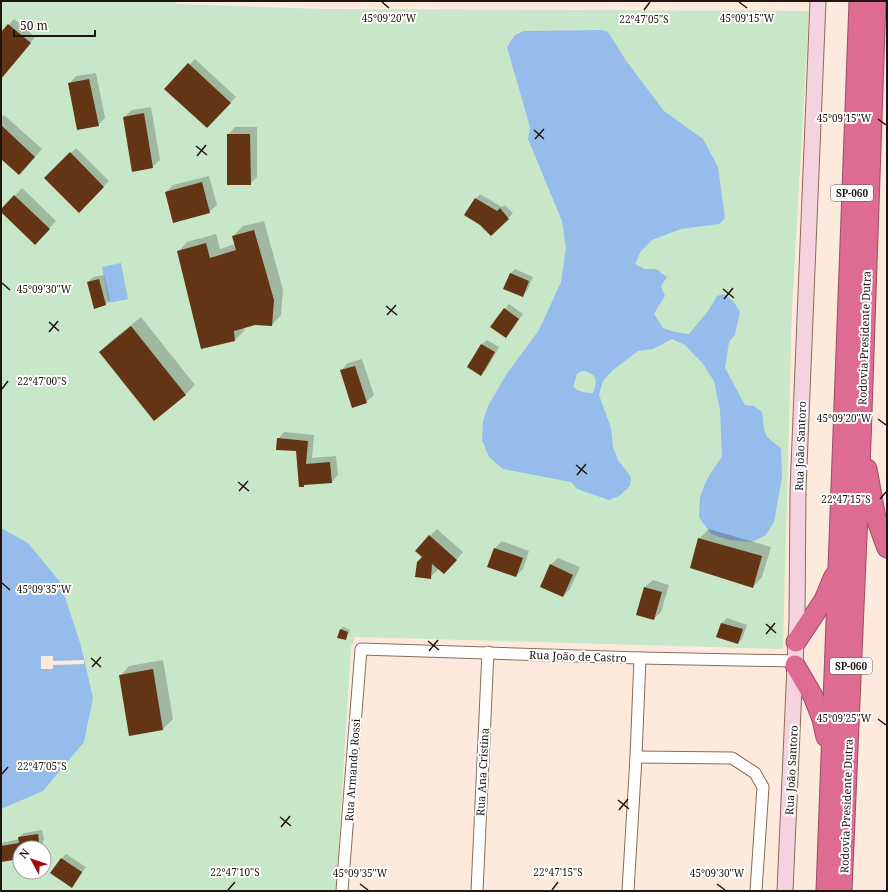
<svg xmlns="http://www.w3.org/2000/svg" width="888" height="892" viewBox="0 0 888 892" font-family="'Noto Serif',serif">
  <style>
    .green { fill: #c8e7c8; fill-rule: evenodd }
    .water { fill: #96bcec; fill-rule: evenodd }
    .pier { fill: #feeadc }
    .shadow { fill: #0003 }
    .building { fill: #633514 }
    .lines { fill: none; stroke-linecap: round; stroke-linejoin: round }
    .street-casing { stroke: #896d57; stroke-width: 13 }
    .secondary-casing { stroke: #896d57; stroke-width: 17 }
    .highway-casing { stroke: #9b4d63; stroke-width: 21 }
    .street { stroke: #fff; stroke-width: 11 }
    .secondary { stroke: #f5d3de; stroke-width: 15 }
    .highway { stroke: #dd6b92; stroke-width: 19 }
    .ticks { fill: none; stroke: #20150d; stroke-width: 1.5 }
    .labels { text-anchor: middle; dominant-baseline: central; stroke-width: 4; stroke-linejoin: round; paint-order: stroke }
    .shield { fill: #fff; stroke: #635b56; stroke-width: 1 }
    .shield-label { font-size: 10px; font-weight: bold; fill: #20150d }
    .street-label { font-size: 11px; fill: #20150d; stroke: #fff }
    .ticks-label { font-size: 10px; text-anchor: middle; fill: #20150d; stroke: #fff; stroke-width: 4; stroke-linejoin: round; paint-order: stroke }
  </style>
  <rect width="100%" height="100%" fill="#feeadc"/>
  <path class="green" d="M1 1H176V4L324 9 809 11 792 310 783 649 355 637 351 647 336 891H1ZM20 848H44V872H20Z"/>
  <g class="water">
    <path d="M602 30 608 32 627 62 664 111 703 139 718 167 725 218 719 224 681 229 652 240 641 251 635 264 645 269H656L667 277 661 286 665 296 659 305 654 314 663 328 675 332 689 334 708 311 717 296 724 294 734 302 740 312 735 335 729 342 725 368 745 405 754 406 762 412C763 418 763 423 764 429 765 438 775 443 781 448L782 477 774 522 766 535 752 542 729 540 711 534 699 517 700 497 707 479 722 456 720 410 714 381 703 364 685 345 672 339 653 349 638 351 613 370 603 381 599 395 611 428 613 447 618 460 631 477 630 486 619 496 609 500 577 489 571 482 503 469 489 457 482 440 483 421 488 406 506 375 539 330 561 282 566 248 562 221 528 139 530 127 507 47 515 35 524 31ZM582 371C597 373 598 380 593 393 586 393 577 392 573 386L577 374Z"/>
    <polygon points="121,263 128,299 109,303 102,267"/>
    <polygon points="1,528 28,543 60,582 81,646 93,698 84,742 43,791 1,809"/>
  </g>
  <polygon class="pier" points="41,656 53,656 53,661 84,660 84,664 53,665 53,669 41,669"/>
  <g class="shadow">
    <polygon points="14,19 35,37 1,79 1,34"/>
    <polygon points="195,59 236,97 207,127 166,89"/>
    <polygon points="96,73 105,118 98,125 69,84 76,76"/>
    <polygon points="151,107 160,160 152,167 124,117 132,110"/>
    <polygon points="4,115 42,149 26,167 1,157 1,118"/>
    <polygon points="235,127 257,127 257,177 250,184 228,135"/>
    <polygon points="76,148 109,181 79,211 46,178"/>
    <polygon points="209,176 217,205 209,212 166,192 173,185"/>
    <polygon points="22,188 56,221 35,243 1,211"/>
    <polygon points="480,194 502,207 505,205 513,213 491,235 476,199"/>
    <polygon points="264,221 283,290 281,315 272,325 254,324 244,327 245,330 235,340 178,252 187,242 216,234 220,249 235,244 233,236 243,226"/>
    <polygon points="515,269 533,277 527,291 522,296 510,274"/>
    <polygon points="104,275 110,300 105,305 88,282 93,277"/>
    <polygon points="509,304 523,314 510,332 505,309"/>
    <polygon points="141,317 195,385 185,395 100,352 110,342"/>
    <polygon points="487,340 499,347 486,370 481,374 469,367 482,344"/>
    <polygon points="362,359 374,395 366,402 341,371 348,363"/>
    <polygon points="284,432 314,435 312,458 336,456 338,475 332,482 305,484 297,450 278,439"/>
    <polygon points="437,529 463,552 451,566 438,568 438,570 430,577 423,557 430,536"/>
    <polygon points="709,529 771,547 762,577 753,587 699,539"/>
    <polygon points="502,541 529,551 523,569 516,576 489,567 495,548"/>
    <polygon points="558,558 580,567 570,589 563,596 550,565"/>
    <polygon points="653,580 669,585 661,612 653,619 645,587"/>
    <polygon points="727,618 747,625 742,639 738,643 718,637 722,623"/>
    <polygon points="343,627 350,630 347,637 345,639 338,637 341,629"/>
    <polygon points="163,660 173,719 163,729 120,676 129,666"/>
    <polygon points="42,830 44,840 40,848 20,848 20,858 1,861 1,843 20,839 19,837 24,833"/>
    <polygon points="66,854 86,867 76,882 72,886 52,873 62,858"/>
  </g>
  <g class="building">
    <polygon points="8,24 31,43 1,79 1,32"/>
    <polygon points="188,63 231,103 207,128 164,89"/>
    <polygon points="89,79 99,126 77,130 68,83"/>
    <polygon points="144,113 153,168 132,172 123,117"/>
    <polygon points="1,125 35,157 19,175 1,159"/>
    <polygon points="227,134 250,134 251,185 227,185"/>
    <polygon points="70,152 104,187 79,213 44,178"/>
    <polygon points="202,182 210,213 173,223 165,192"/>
    <polygon points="14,195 50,229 35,245 1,212 1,209"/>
    <polygon points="475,198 497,211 500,208 509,219 491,236 480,225 464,215"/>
    <polygon points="254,230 274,300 272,326 255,325 234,331 235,341 201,349 177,251 206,243 210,258 236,250 232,236"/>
    <polygon points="510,273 529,281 523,297 503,289"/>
    <polygon points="99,279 106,305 94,309 87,282"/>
    <polygon points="504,308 519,319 506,338 490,327"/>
    <polygon points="131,326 186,395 154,421 99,352"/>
    <polygon points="481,344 495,352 481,376 467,367"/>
    <polygon points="355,366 367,403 352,408 340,370"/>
    <polygon points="277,438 308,441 306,464 330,462 332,483 304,485 304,487 299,487 296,451 276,450"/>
    <polygon points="429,535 457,560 444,574 432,564 431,579 415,577 417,562 422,557 415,551"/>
    <polygon points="698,538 762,556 753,588 690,568"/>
    <polygon points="494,548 523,558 516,577 487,567"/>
    <polygon points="550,564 573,575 563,597 540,587"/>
    <polygon points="644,587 662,592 654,620 636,615"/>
    <polygon points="721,623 743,629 738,644 716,637"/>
    <polygon points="340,629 348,632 346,640 337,638"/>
    <polygon points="153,669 163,730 129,736 119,675"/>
    <polygon points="38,834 40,848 20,847 20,859 1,862 1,846 19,843 18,837"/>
    <polygon points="61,858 82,872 72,888 50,873"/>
  </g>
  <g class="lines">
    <defs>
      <g id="street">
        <polyline points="636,757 732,758 755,773 763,787 756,891"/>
        <polyline points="342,891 361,649 640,658 796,661"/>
        <polyline points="477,891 488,652"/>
        <polyline points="628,891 636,757 640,658"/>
      </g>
      <polyline id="secondary" points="785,891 795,665 797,620 798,490 818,1"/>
      <g id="highway">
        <polyline points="867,469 876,518 881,532 887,548"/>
        <polyline points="796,642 824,600 834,576"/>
        <polyline points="795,665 813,696 822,719 826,737"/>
        <polyline points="826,891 859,1"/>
        <polyline points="842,891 861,442 876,1"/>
      </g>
    </defs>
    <use href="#street" class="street-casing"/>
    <use href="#secondary" class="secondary-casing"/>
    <use href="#highway" class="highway-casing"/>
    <use href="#street" class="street"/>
    <use href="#secondary" class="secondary"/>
    <use href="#highway" class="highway"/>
  </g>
  <path class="ticks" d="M382 2 389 8M739 2 747 8M644 10 650 2M878 119 886 125M534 130 544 139M535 139 544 129M196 146 207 155M197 156 206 145M2 283 10 290M723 289 734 298M724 299 733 288M386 306 397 315M387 315 396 305M49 322 59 331M49 332 58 321M2 389 8 381M878 419 886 425M576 465 587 474M577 475 586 464M238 482 249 491M239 491 248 481M880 499 886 492M2 583 10 590M766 624 776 633M766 634 775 623M428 641 439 650M429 651 438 640M91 658 101 667M92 667 101 657M878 719 886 725M2 774 8 767M618 800 629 809M619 810 628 799M280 817 291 826M281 827 290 816M360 884 368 890M717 884 725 890M228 890 235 882M552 890 558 882"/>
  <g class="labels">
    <g class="shield">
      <rect x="831" y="185" width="42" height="16" rx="3"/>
      <rect x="830" y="658" width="42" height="16" rx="3"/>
    </g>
    <g class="shield-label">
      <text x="852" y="193">SP-060</text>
      <text x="851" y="666">SP-060</text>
    </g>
    <g class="street-label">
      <text transform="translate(864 338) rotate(-88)">Rodovia Presidente Dutra</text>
      <text transform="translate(800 446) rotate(-88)">Rua João Santoro</text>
      <text transform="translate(578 656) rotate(2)">Rua João de Castro</text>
      <text transform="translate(352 770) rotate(-86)">Rua Armando Rossi</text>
      <text transform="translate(791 770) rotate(-87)">Rua João Santoro</text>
      <text transform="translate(482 772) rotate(-87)">Rua Ana Cristina</text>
      <text transform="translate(846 806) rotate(-88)">Rodovia Presidente Dutra</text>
    </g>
  </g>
  <g class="ticks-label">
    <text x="389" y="22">45°09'20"W</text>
    <text x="747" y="22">45°09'15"W</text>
    <text x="644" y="23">22°47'05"S</text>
    <text x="844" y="122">45°09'15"W</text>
    <text x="44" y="293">45°09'30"W</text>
    <text x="42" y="385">22°47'00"S</text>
    <text x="844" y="422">45°09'20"W</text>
    <text x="846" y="503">22°47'15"S</text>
    <text x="44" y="593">45°09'35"W</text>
    <text x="844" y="722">45°09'25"W</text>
    <text x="42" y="770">22°47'05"S</text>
    <text x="235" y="876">22°47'10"S</text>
    <text x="558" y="876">22°47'15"S</text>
    <text x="360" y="877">45°09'35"W</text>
    <text x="717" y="877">45°09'30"W</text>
  </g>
  <rect width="888" height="892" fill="none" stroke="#20150d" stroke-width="4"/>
  <g transform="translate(32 860) rotate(310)"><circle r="19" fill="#ffffff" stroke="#a6a19e"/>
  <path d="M0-3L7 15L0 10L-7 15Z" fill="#a30913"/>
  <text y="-6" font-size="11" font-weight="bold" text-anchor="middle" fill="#20150d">N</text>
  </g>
  <path d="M14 30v6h81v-6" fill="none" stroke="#20150d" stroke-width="2"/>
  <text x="20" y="30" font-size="12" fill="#20150d" stroke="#ffffff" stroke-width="3" paint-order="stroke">50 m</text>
</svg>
